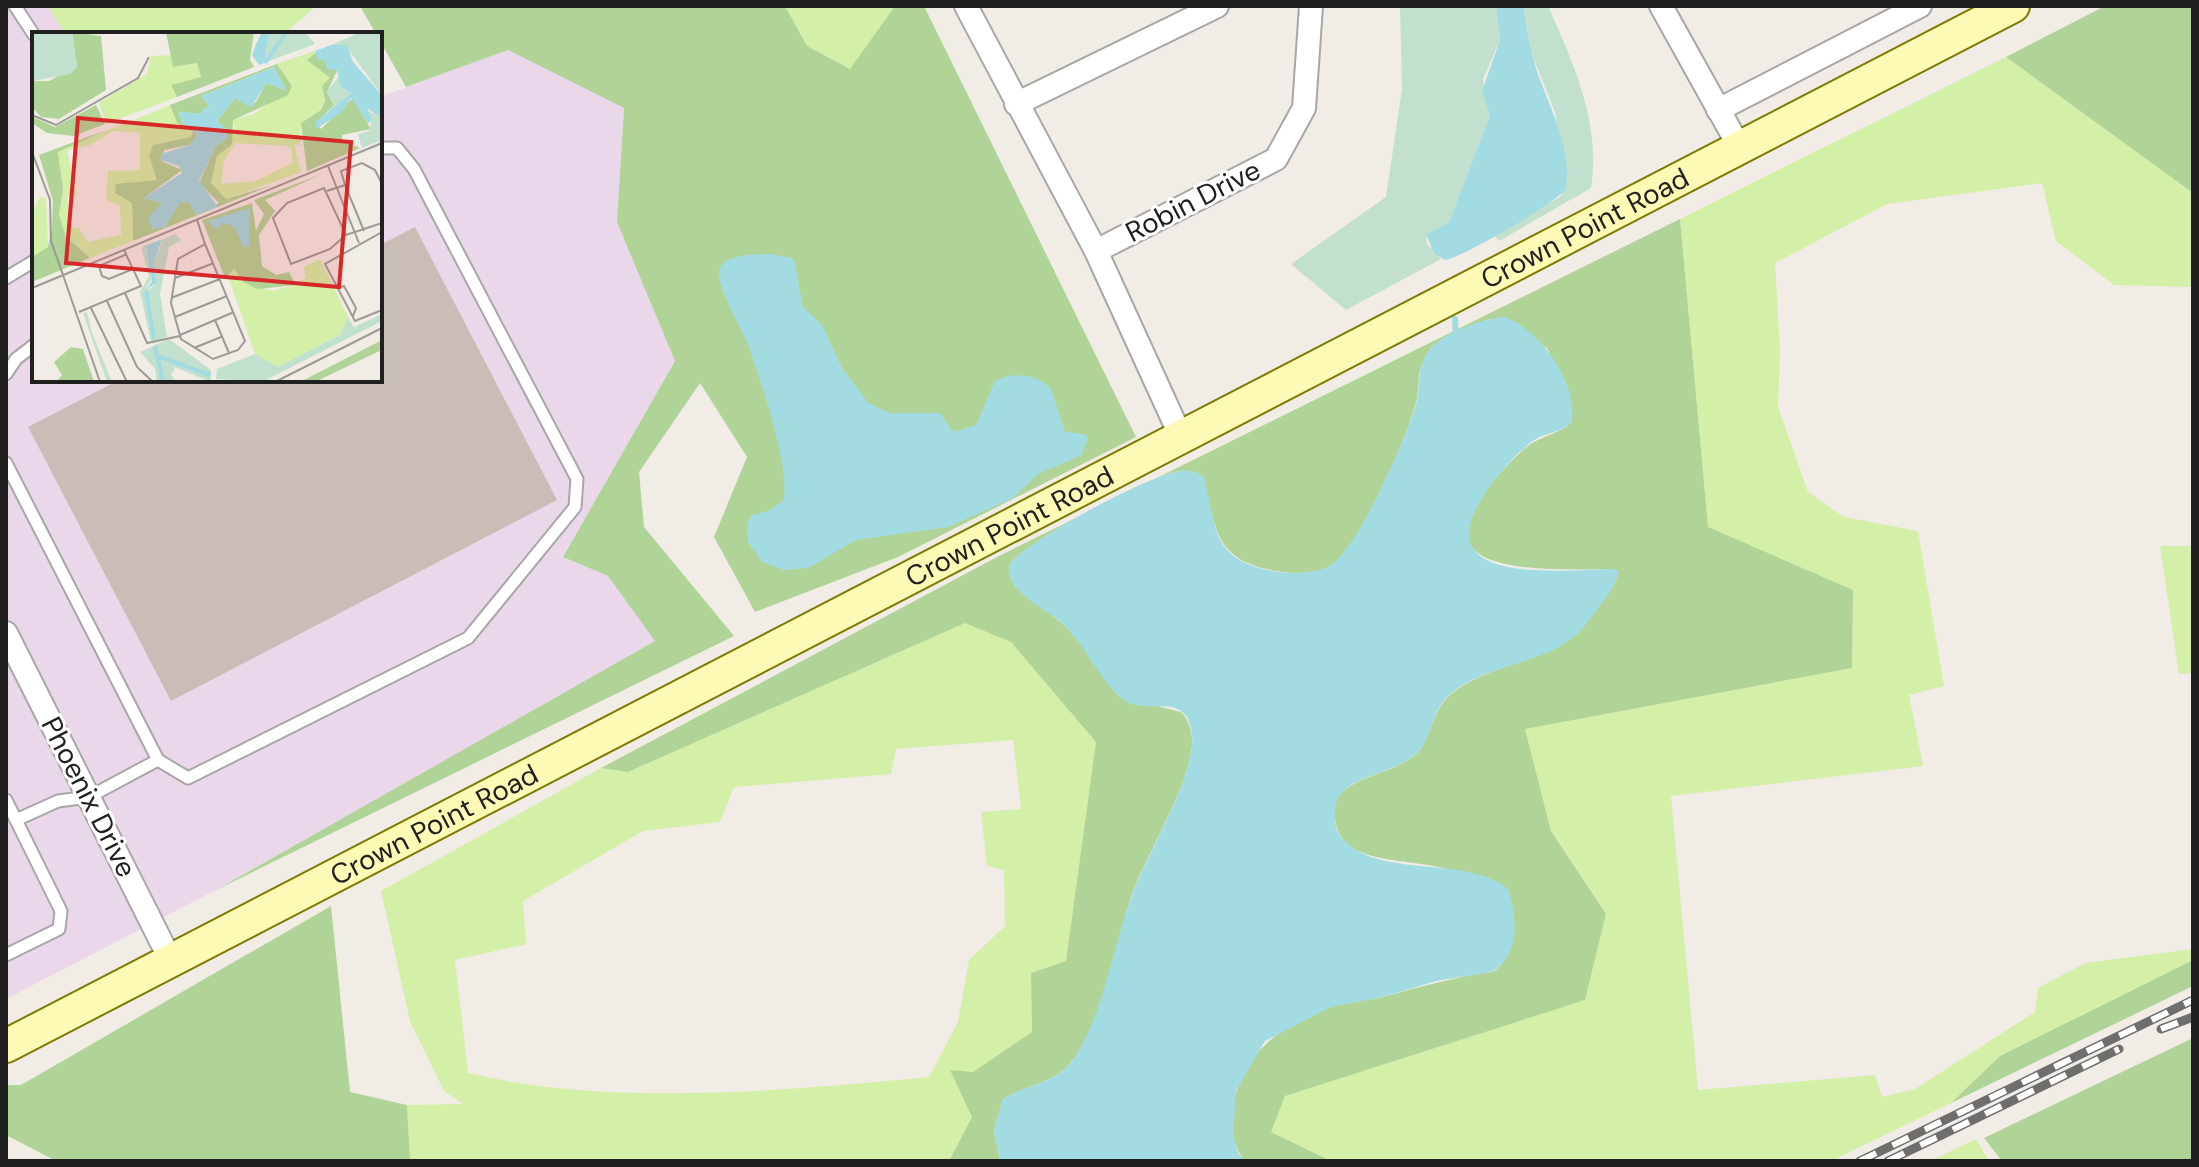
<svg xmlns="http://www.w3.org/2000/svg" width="2199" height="1167" viewBox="0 0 2199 1167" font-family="'DM Sans',sans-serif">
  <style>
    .industrial { fill: #ebd7ea }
    .grass { fill: #d4efa7; fill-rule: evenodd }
    .forest { fill: #b0d497 }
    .wetland { fill: #c1e1ce }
    .water { fill: #a2dce2 }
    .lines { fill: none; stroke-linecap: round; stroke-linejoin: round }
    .stream { stroke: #a2dce2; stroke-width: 6 }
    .building { fill: #c9bdb8 }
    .lane-casing { stroke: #a7a7a7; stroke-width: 15 }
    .street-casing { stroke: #a7a7a7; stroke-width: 26 }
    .secondary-casing { stroke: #7d7b00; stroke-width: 36 }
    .lane { stroke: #fff; stroke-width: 11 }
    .street { stroke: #fff; stroke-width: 22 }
    .secondary { stroke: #fff9b6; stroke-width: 32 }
    .rail-casing { stroke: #6e6e6e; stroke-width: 9 }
    .rail { stroke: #fff; stroke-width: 6; stroke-dasharray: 18; stroke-linecap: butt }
    .labels { text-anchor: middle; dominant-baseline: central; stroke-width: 6; stroke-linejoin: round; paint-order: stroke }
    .street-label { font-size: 28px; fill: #202020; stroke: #fff }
    .inset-river { fill: none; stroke: #a2dce2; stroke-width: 4 }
    .inset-road { fill: none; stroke: #9d9a96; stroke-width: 2 }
    .view { fill: #d62828; fill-opacity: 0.15; stroke: #d62828; stroke-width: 4 }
    .inset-edge { fill: none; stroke: #202020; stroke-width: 4 }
  </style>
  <rect width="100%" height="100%" fill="#f1ece5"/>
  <polygon class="industrial" points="6,6 48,6 65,34 34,34 34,380 380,380 380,97 508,50 624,108 617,222 675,361 563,557 608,576 656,641 216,890 6,999"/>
  <g class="grass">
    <polygon points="48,6 316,6 285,34 65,34"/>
    <polygon points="785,6 895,6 851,70 807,46"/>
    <polygon points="2006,57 2193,193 2193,287 2114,285 2056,241 2042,183 1887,204 1775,263 1780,350 1778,407 1808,492 1844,517 1918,531 1944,686 1909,695 1923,766 1671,796 1698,1090 1875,1075 1882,1097 1915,1089 2035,1012 2038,988 2085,963 2193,949 2193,960 2000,1056 1951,1103 1831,1161 1331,1161 1271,1132 1285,1096 1585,1000 1606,914 1551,831 1525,729 1852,668 1853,590 1708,528 1680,219"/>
    <polygon points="2160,546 2193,546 2193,673 2179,674"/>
    <path d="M965 623 1011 642 1096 742 1066 961 1031 973 1032 1032 973 1072 972 1117 949 1161H410L407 1105 463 1104 444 1091 410 1021 381 891 601 768 628 772ZM1013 740 1021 809 981 812 987 866 1004 870 1005 926 969 960 958 1022 929 1077C783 1091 611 1107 468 1073L455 960 526 944 523 901 643 831 720 822 734 787 891 774 896 749Z"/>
    <polygon points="1976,1139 1989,1161 1930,1161"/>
  </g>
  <g class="forest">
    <polygon points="360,6 785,6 807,46 850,69 895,6 924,6 1136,437 898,557 755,612 714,537 747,457 700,383 639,472 644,527 734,636 216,890 655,641 608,576 563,557 675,361 617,222 624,108 508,50 406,87 380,41 380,34 376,34"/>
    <polygon points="2105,6 2193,6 2193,193 2006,57"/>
    <path d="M1680 219 1708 527 1853 590 1852 668 1525 729 1551 831 1606 914 1585 1000 1285 1096 1271 1132 1331 1161H1245C1231 1145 1231 1124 1234 1103 1244 1046 1295 1016 1347 1002 1359 999 1372 1000 1383 997 1420 987 1454 977 1492 972 1502 967 1506 958 1510 947 1522 919 1504 901 1489 878 1466 874 1444 867 1421 864 1381 858 1326 858 1336 800 1354 774 1390 775 1414 756 1432 741 1431 710 1451 694 1479 671 1514 667 1545 651 1573 636 1604 607 1617 578L1614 569C1510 571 1395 571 1524 449 1538 436 1558 435 1572 422L1564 383 1547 348 1489 319C1468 328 1440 334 1427 354 1415 372 1421 388 1415 406 1405 441 1359 548 1330 566 1316 575 1287 574 1271 570 1213 559 1216 526 1203 477 1196 471 1189 470 1180 471 1148 476 1028 540 1009 565L1015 587 1063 624 1083 645 1118 696 1181 712C1189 719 1193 734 1192 746 1187 791 1146 854 1130 900 1113 951 1107 1018 1072 1061 1053 1085 1027 1084 1003 1099L994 1131 1000 1161H949L972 1117 950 1070 973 1072 1032 1032 1031 973 1066 961 1096 742 1011 642 965 623 628 772 601 768 997 557Z"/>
    <polygon points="331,906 350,1092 407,1105 410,1161 56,1161 6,1135 6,1085 21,1085"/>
    <polygon points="2193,960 2193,986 1951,1103 2000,1056"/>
    <polygon points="2193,1038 2193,1161 2002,1161 1984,1138"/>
  </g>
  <g class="wetland">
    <polygon points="1400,6 1496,6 1500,40 1483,79 1490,115 1449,222 1426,236 1427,244 1441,259 1346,310 1291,264 1386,197 1402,89"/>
    <path d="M1524 6H1548C1574 64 1601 124 1591 188L1499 241 1494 235 1560 197 1567 181 1555 112 1531 52Z"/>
  </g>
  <g class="water">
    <path d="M1496 6H1524C1527 33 1532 60 1542 85 1555 118 1571 152 1566 188 1559 202 1461 258 1445 260L1434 253 1426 235 1449 222 1490 115 1482 91 1500 40Z"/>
    <path d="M771 254 794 259 803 307 822 325 842 368 868 403 890 413H940L953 432 976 425 995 381C1013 371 1037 374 1051 389L1065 432 1084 434 1088 438 1082 455 1038 474 1013 498 948 527 856 540 808 568 784 570 762 562 748 542 747 524 752 515 768 511 783 501C792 472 759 374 747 342 740 325 714 284 720 268 727 253 757 255 771 254Z"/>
    <path d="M1504 317C1541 330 1577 382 1572 422 1561 433 1545 432 1533 441 1512 456 1489 484 1477 507 1434 587 1573 569 1614 569L1619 571C1615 586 1607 597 1598 608 1590 618 1584 628 1575 636 1539 666 1484 664 1448 696 1431 712 1433 738 1416 754 1392 777 1333 774 1335 815 1335 824 1336 831 1342 838 1378 880 1466 854 1508 889 1517 916 1521 957 1491 972L1436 981 1383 997 1331 1007 1265 1041 1236 1091 1233 1134 1238 1153 1245 1161H1000L994 1131 1003 1099C1028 1083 1057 1085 1075 1057 1105 1009 1112 950 1131 898 1148 852 1186 793 1192 746 1193 738 1191 723 1186 716 1173 699 1146 711 1129 703 1104 690 1086 645 1063 624 1046 608 1004 592 1009 565 1028 540 1148 475 1181 471 1189 470 1197 471 1204 477 1217 528 1210 559 1272 571 1287 574 1311 574 1326 568 1355 557 1407 436 1416 404 1422 383 1415 365 1432 347 1448 331 1482 319 1504 317Z"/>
  </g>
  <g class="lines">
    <polyline class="stream" points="1455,319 1456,339"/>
  </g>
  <polygon class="building" points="415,227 557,500 171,701 28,427 119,380 380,380 380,245"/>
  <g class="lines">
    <defs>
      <g id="lane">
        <polyline points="15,6 34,35"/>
        <polyline points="6,278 34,261"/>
        <polyline points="6,374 16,359 34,345"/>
        <polyline points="6,463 158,760 188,778 468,638 575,507 577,479 414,169 397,148 380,148"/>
        <polyline points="6,800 16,820"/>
        <polyline points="6,955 59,929 61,911 16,820 58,801 89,797 158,760"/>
      </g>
      <g id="street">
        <polyline points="966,6 1096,251 1181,437"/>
        <polyline points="1661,6 1740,148"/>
        <polyline points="1016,104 1217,6"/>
        <polyline points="1718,110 1920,6"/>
        <polyline points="1096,251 1276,159 1304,108 1311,6"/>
        <polyline points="6,633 171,961"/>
      </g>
      <g id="secondary">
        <path id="s1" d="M6 1046 2013 6"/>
      </g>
    </defs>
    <use href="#lane" class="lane-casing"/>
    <use href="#street" class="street-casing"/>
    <use href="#secondary" class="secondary-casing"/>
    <use href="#lane" class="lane"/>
    <use href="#street" class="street"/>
    <use href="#secondary" class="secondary"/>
    <defs>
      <g id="rail">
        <polyline points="2161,1029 2193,1017"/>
        <polyline points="1860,1161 2193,1000"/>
        <polyline points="1888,1161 2119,1049"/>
      </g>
    </defs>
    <use href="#rail" class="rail-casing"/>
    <use href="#rail" class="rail"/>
  </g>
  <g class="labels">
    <g class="street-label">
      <text transform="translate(1193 201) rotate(-27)">Robin Drive</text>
      <text stroke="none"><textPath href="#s1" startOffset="1778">Crown Point Road</textPath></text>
      <text stroke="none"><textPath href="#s1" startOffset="1130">Crown Point Road</textPath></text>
      <text transform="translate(89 797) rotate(63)">Phoenix Drive</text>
      <text stroke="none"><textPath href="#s1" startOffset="482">Crown Point Road</textPath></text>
    </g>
  </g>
  <g transform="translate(32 32)">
    <rect width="350" height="350" fill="#f1ece5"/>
    <path d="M285 18 298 46 289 78 269 91 268 113H262L269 140 194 167 188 164 179 151 185 124 203 98 201 88 222 82 260 54 245 32ZM203 111 254 114 260 117V131L224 149 189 152 192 129ZM140 23 142 35 165 31 169 46 139 53 145 65 74 92 67 71 115 42 119 24ZM138 73 145 91 161 101 159 105 117 124 125 148 100 171 101 209 58 226 34 205 27 183 31 157 26 119ZM81 99 108 101V138L76 139 74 168 88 174 89 203 56 210 47 196 36 195V163H45L35 118 58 113ZM8 165 14 166 16 215 0 225V171L3 176ZM288 227 316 285 309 303 246 335 223 322 196 244 202 237 211 250 240 259 264 253 274 245 272 235Z" fill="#d4efa7" fill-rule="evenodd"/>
    <path d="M40 0 69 4 74 58 27 87 9 85 0 75V49H17L45 34ZM134 0H222L218 28 222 35 145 65 139 53 169 45 165 31 141 35ZM284 21 305 39 295 60 302 73 284 91 289 97 321 66 339 97 310 103V109L328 116 275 139 269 91 289 78 293 68 290 54 298 46 275 28ZM245 32 260 54 256 63 201 88 200 112 185 124 179 151 194 167 240 153 101 209 100 171 83 161 84 152 125 148 117 124 121 113 159 105 161 100 145 91 138 73ZM242 35 254 58 234 51 224 70 218 74 203 66 185 89 195 106 183 115 167 151 187 171 164 183 158 171 148 170 135 190 121 197 117 185 130 171 112 166 150 138 130 129 132 118 158 113 166 102 150 91 147 80 167 82 177 74 169 64ZM64 73 73 92 41 104 15 101 0 91 1 85 23 95ZM77 97 26 120 31 157 27 183 34 205 58 226 0 250V225L16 215 20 196 21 169 7 123ZM290 142 233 168 243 179 227 203 230 234 244 243 257 240 264 253 226 257 211 250 202 237 193 246 170 188 220 171 224 199 232 182 222 168ZM350 308V318L339 323 283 350H268ZM39 315 51 317 62 350H24L30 343 22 330Z" fill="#b0d497" fill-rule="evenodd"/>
    <path d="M0 0H40L45 35 39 42 0 49ZM238 0H273L283 12 237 29 233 21ZM329 0H350V63L319 21 299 13ZM306 45 308 54 319 61 295 82 302 72 295 60ZM334 77 350 87V108L330 116 326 102 337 99 340 89ZM143 202 149 208 137 215 128 262 135 305 119 310 108 260 117 244 110 218 111 214 123 209 114 215 120 246 114 256 118 257 125 250 121 234 131 207ZM55 280 60 301 80 350H75L51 281ZM350 282V289L230 350 184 347 185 337 223 322 246 335 308 303 316 285 322 295ZM137 307 179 338V350L143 335 139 343 144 350H125L123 337 108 320Z" fill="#c1e1ce"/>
    <path d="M238 0 233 21 237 29 227 33 220 23 224 12 230 0ZM299 13H315L321 30 350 63V87L335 76 340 89 336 91 319 66 310 80 284 97V90L319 61 308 54 305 38 295 37 292 27 286 29 283 19ZM242 35 254 58 234 51 219 76 203 66 185 89 194 97 195 106 183 115 167 149 186 175 164 183 158 171 148 170 133 196 120 197 116 185 130 171 112 166 150 141 147 134 129 128V122L158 113 166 102 150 91 147 79 167 82 177 74 169 64ZM217 176 218 215 211 214 202 194 192 191 184 197 176 189ZM130 207 121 234 125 250 114 258 120 249 114 214Z" fill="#a2dce2"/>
    <path class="inset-river" d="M233 31 254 0M114 259 122 307M123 314 131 350M125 324 178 343"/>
    <path class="inset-road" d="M0 83 24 93 106 46 117 25M0 120 18 168 19 209 31 243M296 134 327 211M313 153 332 199M295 159 313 153 309 139 330 131 343 138 350 152M165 188 173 212 146 227 139 271 149 307 181 327 206 318 213 309 173 212M350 200 293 232 323 289 350 278M314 203 298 217 259 232 241 186 255 171 292 156 314 203 350 191M95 222 67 234 70 244 77 247 101 237M31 243 68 350M143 246 182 231M0 256 350 111M306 256 312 254 324 276 321 284M93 261 115 311 148 304M139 266 188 247M75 269 105 335 121 350M59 276 95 350M47 280 109 254 92 218M143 285 195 264M183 288 197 321M148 303 202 280M162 316 189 305M243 350 350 296"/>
    <path class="view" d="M46 86 319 110 307 255 34 231Z"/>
    <rect width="350" height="350" class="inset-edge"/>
  </g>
  <rect width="2199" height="1167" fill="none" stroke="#202020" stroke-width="16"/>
</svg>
